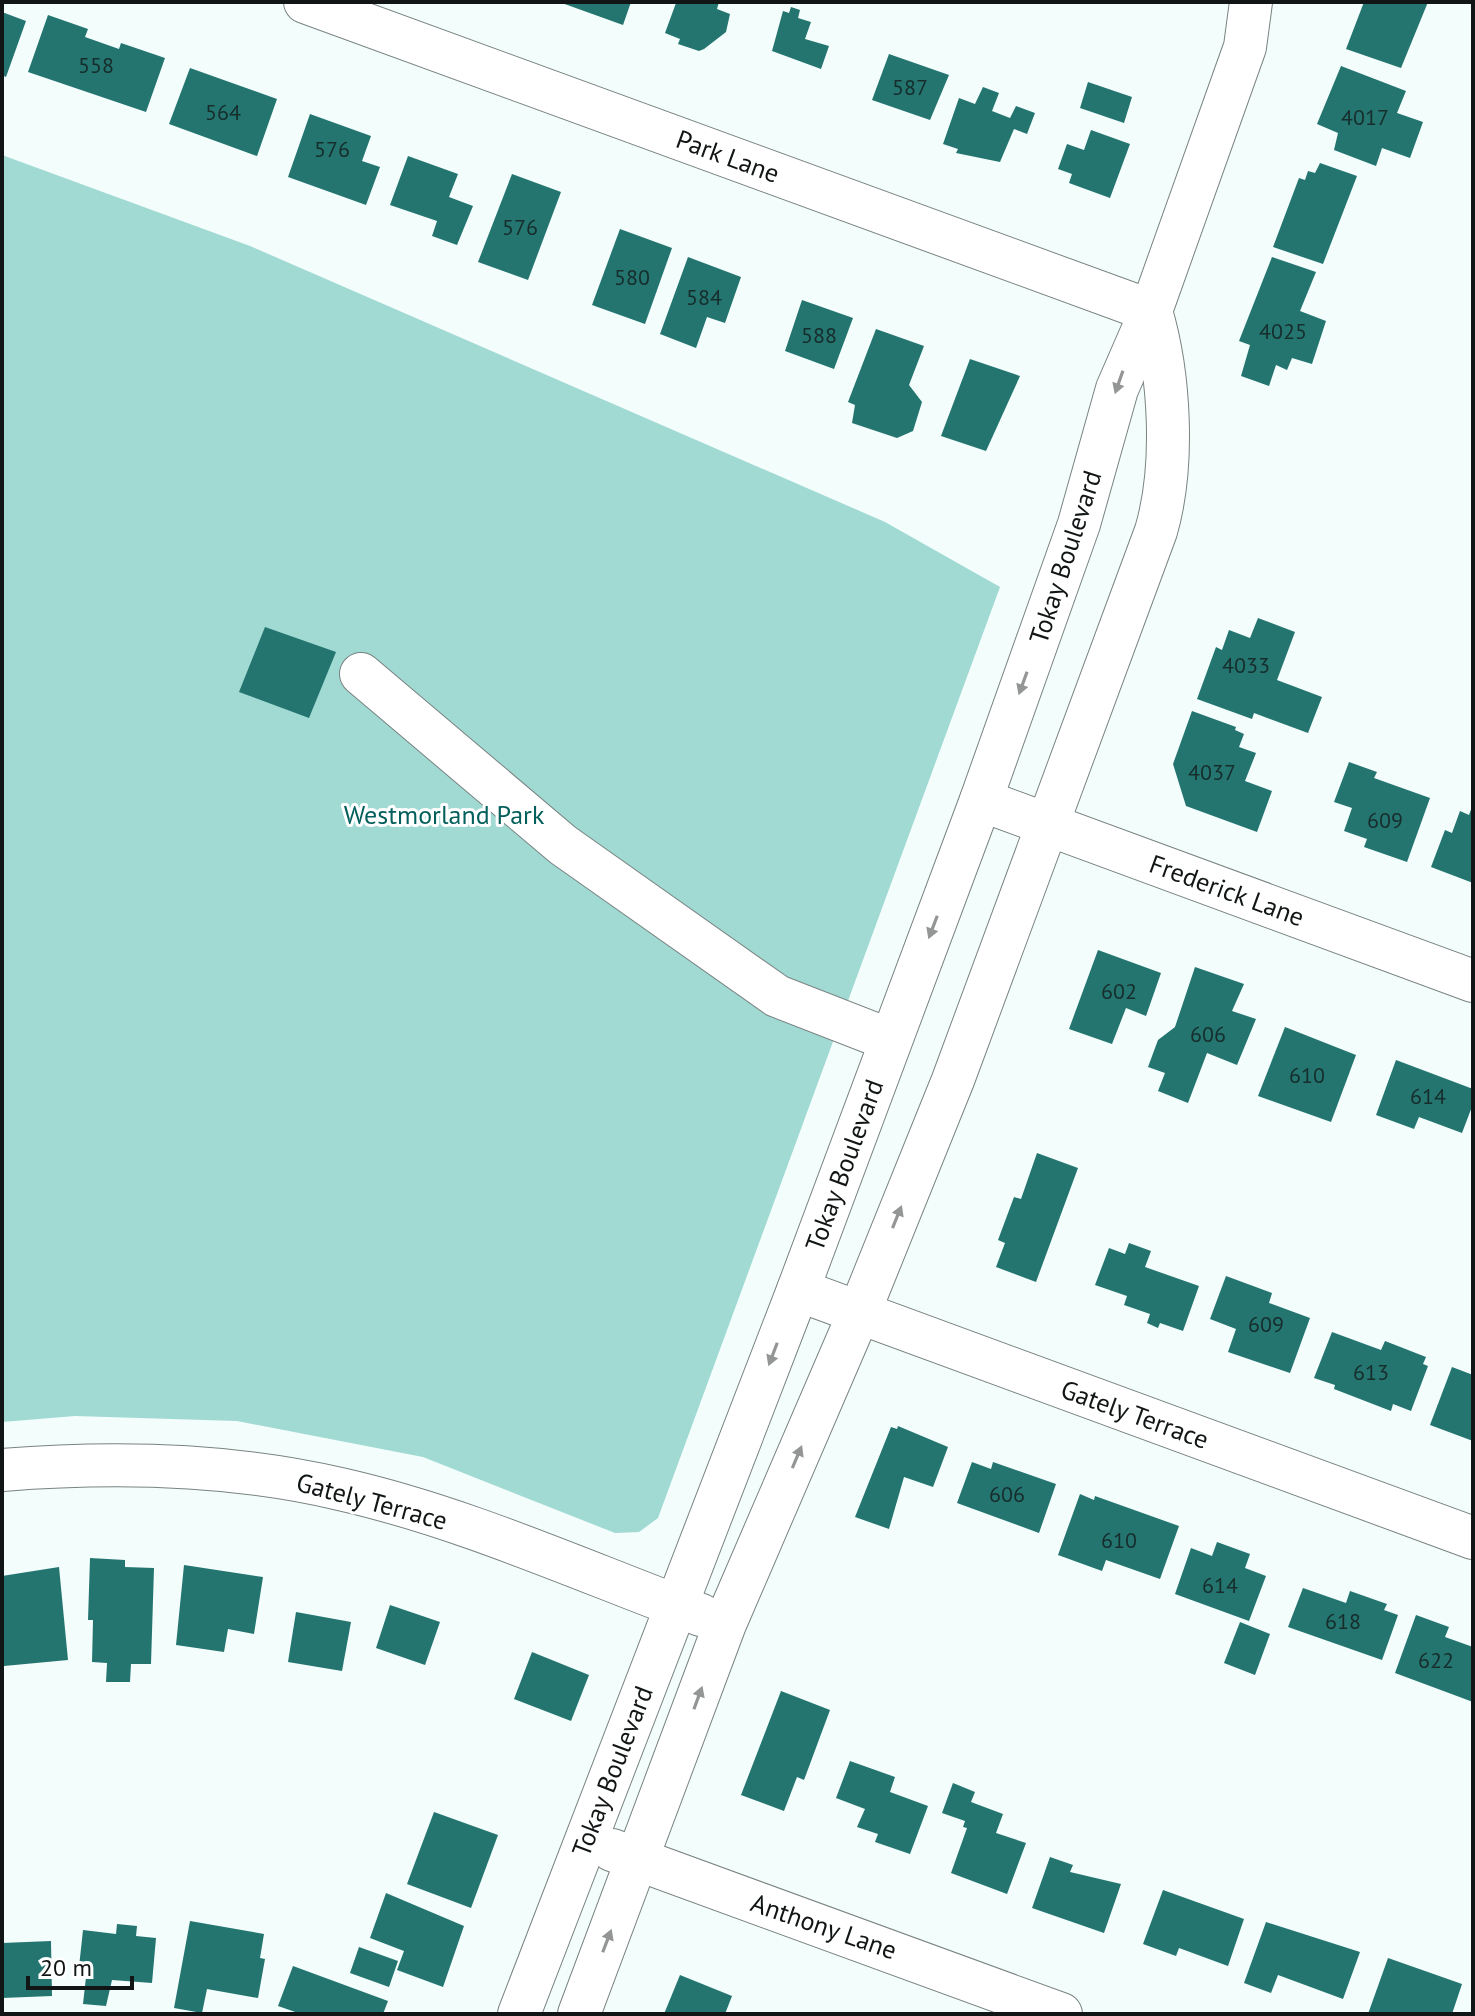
<svg xmlns="http://www.w3.org/2000/svg" width="1475" height="2016" viewBox="0 0 1475 2016" font-family="'PT Sans',sans-serif">
  <style>
    .green { fill: #a1d9d3 }
    .building { fill: #247570 }
    .lines { fill: none; stroke-linecap: round; stroke-linejoin: round }
    .minor-casing { stroke: #798382; stroke-width: 44 }
    .minor { stroke: #fff; stroke-width: 42 }
    .oneway { fill: #949696 }
    .labels { text-anchor: middle; dominant-baseline: central; stroke-width: 6; stroke-linejoin: round; paint-order: stroke }
    .number-label { font-size: 22px; fill: #162d2c }
    .street-label { font-size: 26px; fill: #111515; stroke: #fff }
    .park-label { font-size: 26px; fill: #035f5b; stroke: #fff }
  </style>
  <rect width="100%" height="100%" fill="#f2fdfc"/>
  <polygon class="green" points="2,155 250,246 885,522 1000,587 658,1518 639,1532 615,1533 423,1457 237,1421 75,1416 2,1422"/>
  <g class="building">
    <polygon points="559,2 631,2 623,25"/>
    <polygon points="719,2 717,9 730,14 726,32 704,49 699,51 678,44 680,39 665,33 676,3"/>
    <polygon points="1364,2 1428,2 1401,68 1346,49"/>
    <polygon points="791,7 800,10 798,18 811,22 805,39 829,46 821,69 772,51 783,11 789,13"/>
    <polygon points="2,12 26,21 6,77 2,75"/>
    <polygon points="48,15 88,29 85,37 119,49 121,43 165,58 146,112 28,72"/>
    <polygon points="889,54 949,75 930,120 872,100"/>
    <polygon points="1341,66 1406,91 1397,113 1423,122 1410,158 1382,148 1376,166 1334,150 1338,133 1317,124"/>
    <polygon points="190,68 277,99 257,156 169,124"/>
    <polygon points="1088,82 1132,97 1124,123 1080,108"/>
    <polygon points="983,87 999,93 992,111 1010,118 1016,106 1035,113 1027,134 1014,129 1000,162 956,153 958,149 943,144 959,98 975,104"/>
    <polygon points="310,114 371,136 362,161 380,167 366,205 288,177"/>
    <polygon points="1091,130 1130,144 1110,198 1069,183 1072,174 1058,169 1067,144 1084,150"/>
    <polygon points="408,156 458,174 449,197 473,206 457,245 432,236 437,221 390,205"/>
    <polygon points="1320,163 1357,176 1323,264 1273,247 1299,178 1305,180 1308,171 1315,173"/>
    <polygon points="512,174 561,192 528,280 478,262"/>
    <polygon points="620,229 672,248 645,324 592,305"/>
    <polygon points="688,257 741,277 725,323 707,317 696,348 660,334"/>
    <polygon points="1272,257 1316,272 1300,311 1326,321 1312,364 1292,358 1287,370 1276,365 1269,386 1241,376 1250,345 1239,341"/>
    <polygon points="802,300 853,318 834,369 785,351"/>
    <polygon points="876,329 924,346 909,385 922,402 913,431 897,438 852,423 855,405 848,402"/>
    <polygon points="970,359 1020,376 986,451 941,436"/>
    <polygon points="1258,618 1295,632 1277,680 1322,697 1308,733 1254,713 1252,719 1197,699 1216,647 1222,650 1229,630 1250,638"/>
    <polygon points="265,627 336,652 309,718 239,692"/>
    <polygon points="1192,711 1236,727 1235,730 1244,734 1239,747 1256,753 1245,781 1272,791 1257,832 1186,806 1173,764"/>
    <polygon points="1349,762 1377,772 1374,778 1430,798 1407,862 1364,847 1367,839 1344,831 1352,808 1334,802"/>
    <polygon points="1473,804 1473,883 1431,867 1445,830 1452,833 1460,811 1469,815"/>
    <polygon points="1098,950 1161,973 1146,1016 1126,1008 1112,1044 1069,1029"/>
    <polygon points="1195,967 1244,984 1232,1011 1256,1019 1237,1065 1207,1053 1188,1103 1158,1091 1165,1073 1148,1067 1158,1040 1175,1027"/>
    <polygon points="1285,1027 1356,1055 1331,1122 1258,1096"/>
    <polygon points="1396,1060 1473,1089 1473,1104 1462,1133 1419,1117 1414,1129 1376,1115"/>
    <polygon points="1037,1153 1078,1168 1036,1282 996,1267 1005,1243 998,1240 1014,1197 1021,1199"/>
    <polygon points="1129,1243 1151,1251 1145,1267 1199,1286 1183,1331 1160,1323 1158,1328 1147,1323 1150,1314 1124,1305 1127,1296 1095,1285 1109,1248 1125,1254"/>
    <polygon points="1226,1276 1272,1293 1269,1303 1310,1318 1290,1373 1228,1352 1236,1329 1210,1319"/>
    <polygon points="1332,1332 1381,1350 1385,1341 1426,1357 1423,1364 1428,1366 1411,1411 1393,1404 1391,1411 1334,1389 1335,1385 1314,1378"/>
    <polygon points="1452,1367 1473,1375 1473,1441 1430,1425"/>
    <polygon points="898,1426 948,1447 933,1487 904,1477 889,1529 855,1517 891,1427 897,1429"/>
    <polygon points="972,1462 991,1469 993,1462 1056,1484 1039,1533 957,1503"/>
    <polygon points="1080,1494 1094,1500 1095,1496 1179,1526 1160,1579 1106,1560 1102,1571 1058,1555"/>
    <polygon points="1217,1542 1250,1554 1245,1568 1266,1576 1249,1621 1175,1594 1191,1548 1212,1556"/>
    <polygon points="90,1558 125,1560 125,1567 154,1568 151,1664 131,1664 130,1682 106,1682 107,1663 92,1662 93,1620 88,1620"/>
    <polygon points="184,1565 263,1577 254,1634 228,1629 224,1652 176,1645"/>
    <polygon points="59,1567 68,1660 4,1666 2,1576"/>
    <polygon points="1303,1588 1346,1603 1350,1591 1387,1604 1384,1610 1398,1615 1382,1660 1288,1627"/>
    <polygon points="390,1605 440,1622 425,1665 376,1648"/>
    <polygon points="296,1612 351,1622 342,1671 288,1662"/>
    <polygon points="1416,1615 1449,1627 1445,1637 1473,1647 1473,1702 1395,1673"/>
    <polygon points="1240,1622 1270,1634 1255,1675 1224,1663"/>
    <polygon points="532,1652 589,1675 571,1721 514,1699"/>
    <polygon points="781,1691 830,1710 804,1780 797,1777 784,1811 741,1795"/>
    <polygon points="850,1761 895,1777 890,1792 928,1806 910,1854 875,1842 878,1834 857,1827 865,1809 836,1798"/>
    <polygon points="953,1783 975,1792 971,1802 1003,1814 996,1833 1026,1843 1007,1894 951,1873 967,1828 963,1827 965,1821 942,1813"/>
    <polygon points="434,1812 498,1835 471,1908 407,1884"/>
    <polygon points="1050,1857 1073,1865 1070,1872 1121,1884 1104,1933 1032,1908"/>
    <polygon points="1163,1890 1244,1919 1228,1966 1179,1948 1176,1956 1143,1944"/>
    <polygon points="386,1893 464,1926 443,1987 397,1970 404,1951 370,1938"/>
    <polygon points="190,1921 264,1934 260,1958 265,1959 258,1998 207,1989 202,2013 174,2008"/>
    <polygon points="1266,1922 1360,1952 1343,1999 1278,1975 1271,1993 1244,1983"/>
    <polygon points="117,1924 137,1926 136,1936 156,1938 152,1983 112,1980 106,2006 83,2004 86,1977 78,1976 83,1930 116,1934"/>
    <polygon points="51,1941 52,1996 2,1998 2,1943"/>
    <polygon points="359,1947 398,1961 389,1987 350,1973"/>
    <polygon points="1388,1958 1462,1984 1452,2014 1368,2014"/>
    <polygon points="293,1966 388,2001 383,2014 301,2014 278,2006"/>
    <polygon points="680,1975 732,1996 725,2014 664,2014"/>
  </g>
  <g class="lines">
    <defs>
      <g id="minor">
        <polyline points="305,2 1151,311"/>
        <polyline points="361,674 563,845 777,996 890,1040"/>
        <polyline points="981,800 1473,981"/>
        <polyline points="798,1290 1473,1538"/>
        <path d="M2 1470C115 1461 229 1463 340 1489 464 1517 582 1571 701 1615"/>
        <polyline points="612,1850 1061,2014"/>
        <polyline points="519,2014 798,1290 981,800 1079,524 1117,389 1151,311 1245,47 1251,2"/>
        <path d="M579 2014 725 1624 859 1313 953 1080 1156 531C1175 466 1170 375 1151 311"/>
      </g>
    </defs>
    <use href="#minor" class="minor-casing"/>
    <use href="#minor" class="minor"/>
  </g>
  <defs><path id="oneway-solid" d="M-6-.8H1V-3.2L6.5 0L1 3.2V.8H-6Z" transform="scale(2)"/></defs>
  <g class="oneway">
    <use href="#oneway-solid" transform="translate(1119 382) rotate(109)"/>
    <use href="#oneway-solid" transform="translate(1023 683) rotate(110)"/>
    <use href="#oneway-solid" transform="translate(933 927) rotate(111)"/>
    <use href="#oneway-solid" transform="translate(897 1217) rotate(-68)"/>
    <use href="#oneway-solid" transform="translate(773 1354) rotate(111)"/>
    <use href="#oneway-solid" transform="translate(797 1457) rotate(-67)"/>
    <use href="#oneway-solid" transform="translate(698 1698) rotate(-70)"/>
    <use href="#oneway-solid" transform="translate(607 1941) rotate(-69)"/>
  </g>
  <g class="labels">
    <g class="number-label">
      <text x="96" y="65">558</text>
      <text x="910" y="87">587</text>
      <text x="223" y="112">564</text>
      <text x="1365" y="117">4017</text>
      <text x="332" y="149">576</text>
      <text x="520" y="227">576</text>
      <text x="632" y="277">580</text>
      <text x="704" y="297">584</text>
      <text x="1283" y="331">4025</text>
      <text x="819" y="335">588</text>
      <text x="1246" y="665">4033</text>
      <text x="1212" y="772">4037</text>
      <text x="1385" y="820">609</text>
      <text x="1119" y="991">602</text>
      <text x="1208" y="1034">606</text>
      <text x="1307" y="1075">610</text>
      <text x="1428" y="1096">614</text>
      <text x="1266" y="1324">609</text>
      <text x="1371" y="1372">613</text>
      <text x="1007" y="1494">606</text>
      <text x="1119" y="1540">610</text>
      <text x="1220" y="1585">614</text>
      <text x="1343" y="1621">618</text>
      <text x="1436" y="1660">622</text>
    </g>
    <g class="street-label">
      <text transform="translate(728 156) rotate(20)">Park Lane</text>
      <text transform="translate(1065 557) rotate(-72)">Tokay Boulevard</text>
      <text transform="translate(1227 890) rotate(20)">Frederick Lane</text>
      <text transform="translate(844 1165) rotate(-70)">Tokay Boulevard</text>
      <text transform="translate(1135 1414) rotate(20)">Gately Terrace</text>
      <text transform="translate(372 1501) rotate(15)">Gately Terrace</text>
      <text transform="translate(612 1771) rotate(-69)">Tokay Boulevard</text>
      <text transform="translate(824 1926) rotate(19)">Anthony Lane</text>
    </g>
    <g class="park-label">
      <text x="444" y="814">Westmorland Park</text>
    </g>
  </g>
  <rect width="1475" height="2016" fill="none" stroke="#111515" stroke-width="8"/>
  <path d="M28 1976v12h104v-12" fill="none" stroke="#111515" stroke-width="4"/>
  <text x="40" y="1976" font-size="24" fill="#111515" stroke="#ffffff" stroke-width="6" paint-order="stroke">20 m</text>
</svg>
